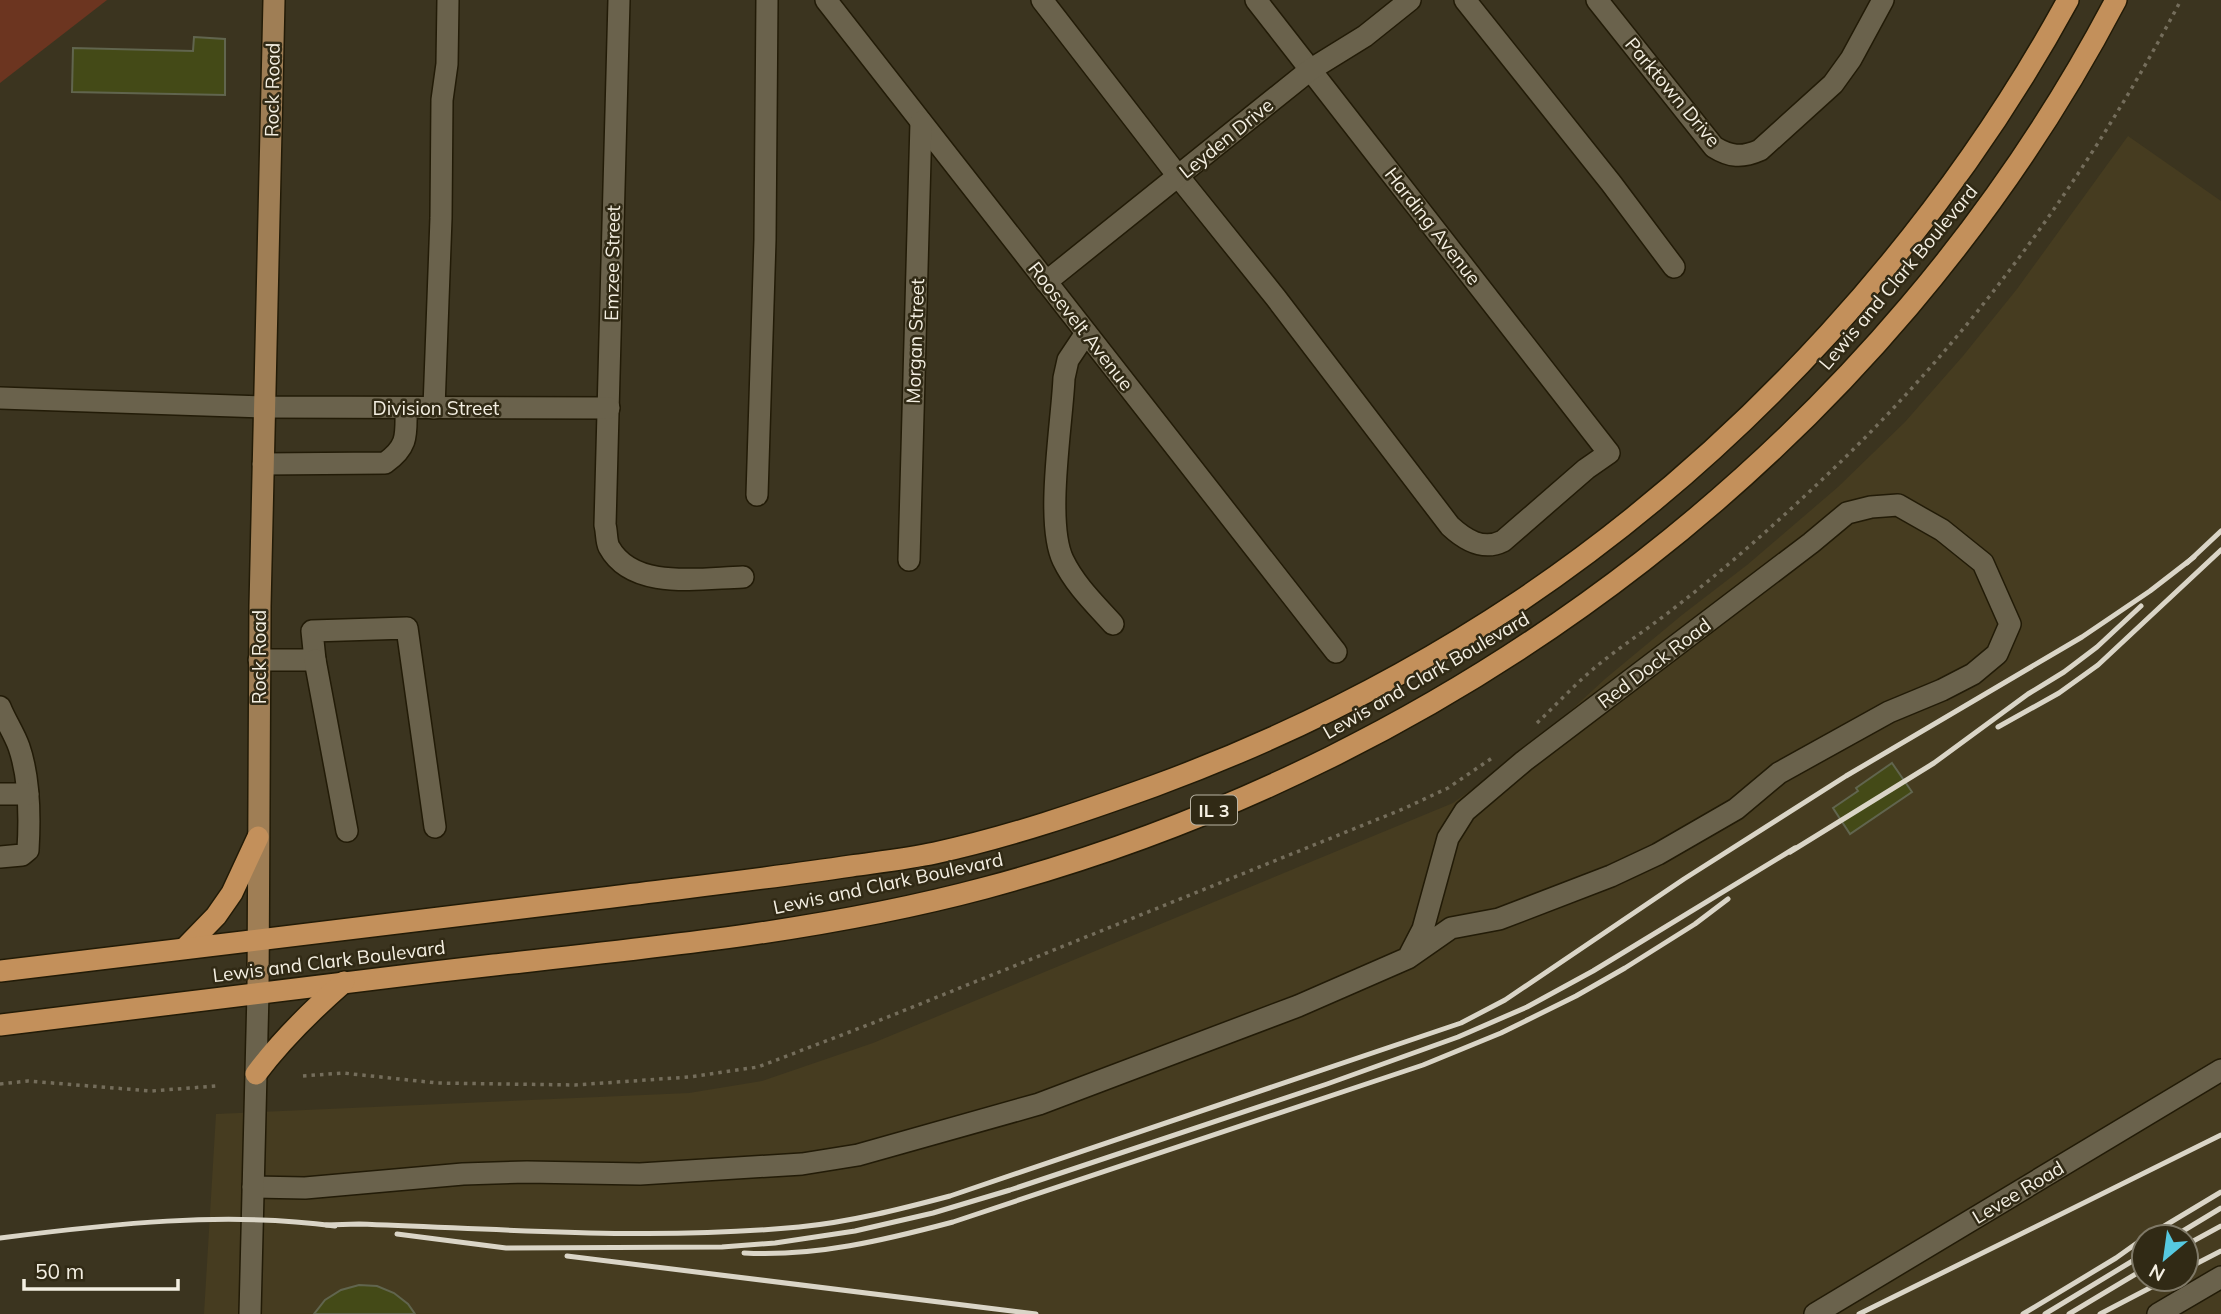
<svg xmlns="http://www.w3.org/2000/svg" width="2221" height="1314" viewBox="0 0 2221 1314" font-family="Mulish,sans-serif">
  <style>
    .built { fill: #463c20; fill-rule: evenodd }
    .green { fill: #6c3520 }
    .building { fill: #444a17; stroke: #61654e; stroke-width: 2 }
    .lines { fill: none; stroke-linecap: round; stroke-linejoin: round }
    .minor-casing { stroke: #221b07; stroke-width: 24 }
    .major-casing { stroke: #221b07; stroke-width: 24 }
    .highway-casing { stroke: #221b07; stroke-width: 24 }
    .path { stroke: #746d5b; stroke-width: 3.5; stroke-dasharray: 3.5 5; stroke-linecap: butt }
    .minor { stroke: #6a624c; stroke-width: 21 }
    .major { stroke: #9f7e55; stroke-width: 21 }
    .highway { stroke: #c3905b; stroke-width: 21 }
    .rail { stroke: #dad5c7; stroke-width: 5 }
    .labels { text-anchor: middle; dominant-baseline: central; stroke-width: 5; stroke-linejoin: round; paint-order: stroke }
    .shield { fill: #312a15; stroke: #bab4a4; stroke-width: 2 }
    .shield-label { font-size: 18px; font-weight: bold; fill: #f4efe2 }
    .street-label { font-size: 19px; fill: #f4efe2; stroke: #312a15 }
  </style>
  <rect width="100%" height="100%" fill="#3b341f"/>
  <path class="built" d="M2128 136 2221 201V1314H204L216 1114 689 1093 762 1081 873 1043 1453 803 1532 746 1605 679 1682 615 1747 565 1838 487 1905 422 1963 356 2017 289ZM2144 1237H2186V1279H2144Z"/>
  <polygon class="green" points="0,0 107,0 0,83"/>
  <g class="building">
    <polygon points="194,37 225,39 225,95 72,92 73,48 193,51"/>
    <polygon points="1892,763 1912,792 1850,834 1833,808 1858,791 1856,788"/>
    <polygon points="359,1285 377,1286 394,1293 408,1304 415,1314 314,1314 325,1300 341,1290"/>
  </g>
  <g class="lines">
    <defs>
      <g id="minor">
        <path d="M619 0 605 525C607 532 606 541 609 547 633 591 701 578 743 577"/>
        <polyline points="826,0 1336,652"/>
        <path d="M1042 0 1178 176 1276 298 1450 526C1465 540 1483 551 1503 541L1586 469 1609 453 1256 0"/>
        <polyline points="1465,0 1611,183 1674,267"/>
        <path d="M1597 0 1714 147C1730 157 1742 158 1760 150L1833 84 1851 59 1883 0"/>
        <polyline points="1046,282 1310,70 1365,36 1410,0"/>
        <path d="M1086 333 1068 360 1064 378C1062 424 1045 522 1063 560 1075 585 1095 604 1113 624"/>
        <polyline points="0,398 264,407 609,408"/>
        <polyline points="434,408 441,218 442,100 447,64 448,0"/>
        <path d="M263 464 385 463C409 446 406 434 406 408"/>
        <polyline points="757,495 765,240 767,0"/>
        <polyline points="909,560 921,122"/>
        <polyline points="259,660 315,660 312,631 407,628 435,827"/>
        <polyline points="315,660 347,831"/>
        <path d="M0 707C5 720 14 733 19 747 30 779 30 817 28 850L22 855 0 857"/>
        <polyline points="0,794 28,794"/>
        <polyline points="253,1187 305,1188 463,1174 527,1172 640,1174 802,1164 858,1155 1039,1104 1298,1006 1408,958 1451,928 1499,919 1611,876 1658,854 1736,809 1779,773 1889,712 1942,690 1973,674 1997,654 2010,624 1983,563 1942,530 1898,505 1871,507 1847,513 1811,543 1524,761 1465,811 1448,838 1423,929 1408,958"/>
        <polyline points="250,1314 258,992"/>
        <polyline points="1815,1314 2221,1070"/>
        <polyline points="2158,1314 2221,1277"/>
      </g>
      <polyline id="major" points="258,992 260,606 274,0"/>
      <g id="highway">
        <polyline points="185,948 216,916 232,893 258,837"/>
        <path d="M0 971C204 946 408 923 612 897 691 887 771 878 851 866 879 862 907 859 935 853 1009 837 1082 812 1154 786 1282 739 1406 677 1520 601 1744 450 1938 238 2068 0"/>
        <path d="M0 1025C164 1004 329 984 494 965 658 947 824 931 985 888 1462 760 1885 440 2116 0"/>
        <path d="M256 1074C282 1039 311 1011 344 982"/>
      </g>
    </defs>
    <use href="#minor" class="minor-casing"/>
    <use href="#major" class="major-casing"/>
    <use href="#highway" class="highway-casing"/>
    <g class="path">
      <path d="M1537 723C1557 704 1576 683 1598 665 1624 644 1652 626 1678 605 1731 564 1781 519 1829 473 1972 337 2089 174 2181 0"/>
      <polyline points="303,1076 343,1073 437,1083 575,1085 689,1077 758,1067 873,1023 1403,809 1448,788 1495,756"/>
      <polyline points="0,1084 28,1081 151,1091 216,1086"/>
    </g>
    <use href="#minor" class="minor"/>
    <use href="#major" class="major"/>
    <use href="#highway" class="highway"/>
    <g class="rail">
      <polyline points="2187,563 2221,531"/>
      <polyline points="1998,727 2059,693 2098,665 2221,550"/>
      <polyline points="1790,852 1934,763 2028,694 2064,672 2097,647 2141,606"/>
      <path d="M326 1225 359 1224C506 1229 653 1241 799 1227 850 1222 901 1209 950 1196L1461 1023 1505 1000 1684 879 1846 776 2082 637 2150 591 2194 557"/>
      <polyline points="397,1234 506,1248 722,1247 775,1243 855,1231 933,1213 1010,1190 1327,1084 1458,1037 1527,1007 1593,971 1795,848"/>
      <polyline points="2146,1237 2221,1192"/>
      <polyline points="2173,1237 2221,1208"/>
      <path d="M0 1238C110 1224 224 1211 335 1226"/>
      <polyline points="2186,1245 2221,1226"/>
      <path d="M744 1253C815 1257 885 1240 953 1222L1423 1065 1501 1033 1576 996 1625 968 1695 924 1728 899"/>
      <polyline points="567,1256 1036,1314"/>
      <polyline points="2186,1269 2221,1251"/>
      <polyline points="1859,1314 2221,1135"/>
      <polyline points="2023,1314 2116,1258 2144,1238"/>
      <polyline points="2045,1314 2144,1254"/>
      <polyline points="2069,1314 2144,1269"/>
      <polyline points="2100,1314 2167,1279"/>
    </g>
  </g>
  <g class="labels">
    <rect class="shield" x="1191" y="795.5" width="46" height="29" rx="5"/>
    <g class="shield-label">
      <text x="1214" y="810">IL 3</text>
    </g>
    <g class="street-label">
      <text transform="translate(272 90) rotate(-89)">Rock Road</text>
      <text transform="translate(1673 92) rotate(50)">Parktown Drive</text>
      <text transform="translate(1226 138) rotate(-39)">Leyden Drive</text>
      <text transform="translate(1433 226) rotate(52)">Harding Avenue</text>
      <text transform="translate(612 263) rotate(-89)">Emzee Street</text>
      <text transform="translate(1898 277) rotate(-50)">Lewis and Clark Boulevard</text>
      <text transform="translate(1081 326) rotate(52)">Roosevelt Avenue</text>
      <text transform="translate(915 341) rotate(-88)">Morgan Street</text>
      <text x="436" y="408">Division Street</text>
      <text transform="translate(259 657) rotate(-90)">Rock Road</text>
      <text transform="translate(1654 663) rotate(-37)">Red Dock Road</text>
      <text transform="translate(1426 675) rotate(-30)">Lewis and Clark Boulevard</text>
      <text transform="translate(888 883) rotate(-12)">Lewis and Clark Boulevard</text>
      <text transform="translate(329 961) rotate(-7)">Lewis and Clark Boulevard</text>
      <text transform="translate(2018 1192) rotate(-31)">Levee Road</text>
    </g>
  </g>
  <g transform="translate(2165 1258) rotate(209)"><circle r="33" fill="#312a15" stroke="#7f7967" stroke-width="2"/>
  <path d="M0-5L12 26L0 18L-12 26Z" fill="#56c9e1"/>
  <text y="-10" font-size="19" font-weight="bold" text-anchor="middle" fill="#f4efe2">N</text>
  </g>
  <path d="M24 1279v10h154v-10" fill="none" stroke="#f4efe2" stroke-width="3.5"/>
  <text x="35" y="1279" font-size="21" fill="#f4efe2" stroke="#312a15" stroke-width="5" paint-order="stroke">50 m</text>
</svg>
